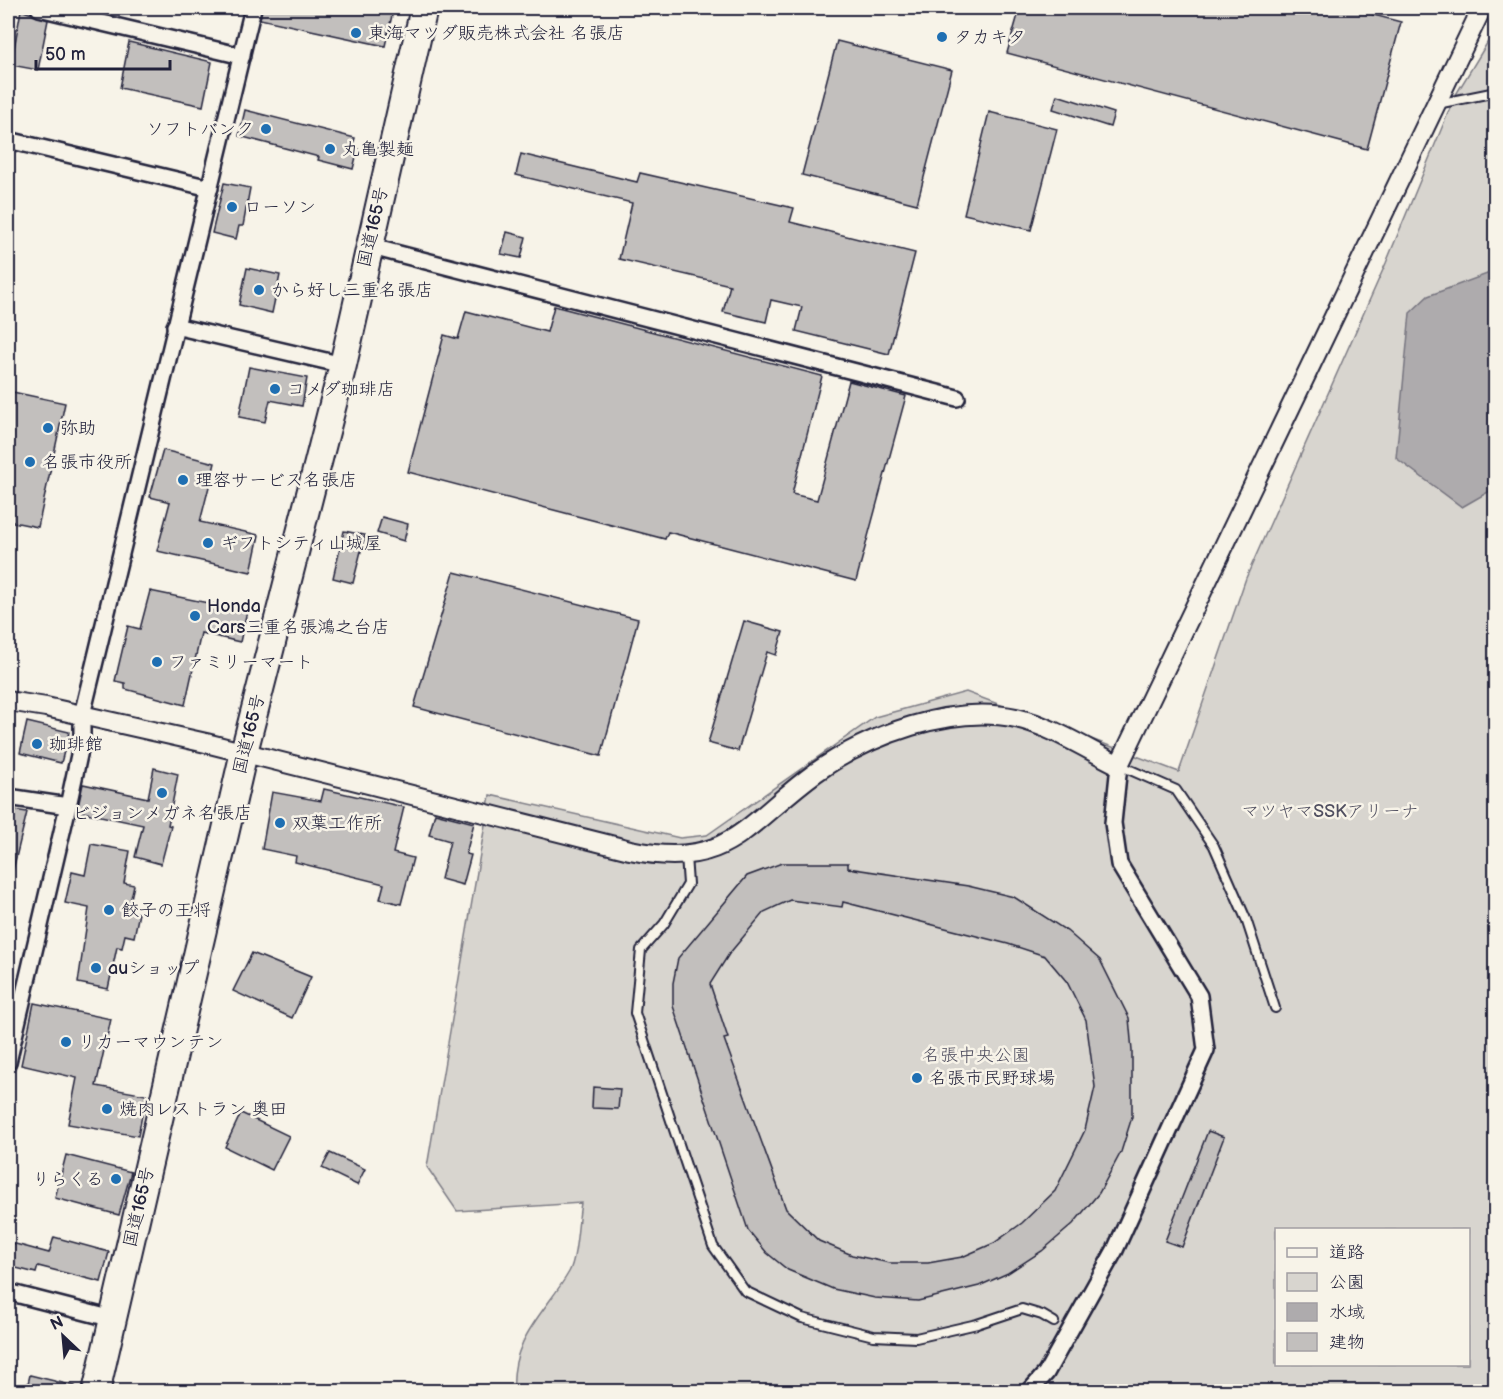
<svg xmlns="http://www.w3.org/2000/svg" width="1503" height="1399" viewBox="0 0 1503 1399" font-family="'Balsamiq Sans','Klee One',sans-serif">
  <style>
    .green { fill: #d8d5cf; stroke: #7d7c85; stroke-width: 1.5; fill-rule: evenodd }
    .water { fill: #aeabad; stroke: #76747f; stroke-width: 1.5 }
    .building { fill: #c2bfbd; stroke: #22223b; stroke-width: 1.5; fill-rule: evenodd }
    .lines { fill: none; stroke-linecap: round; stroke-linejoin: round }
    .service-casing { stroke: #22223b; stroke-width: 12 }
    .minor-casing { stroke: #22223b; stroke-width: 20 }
    .tertiary-casing { stroke: #22223b; stroke-width: 22 }
    .trunk-casing { stroke: #22223b; stroke-width: 30 }
    .service { stroke: #f7f3e8; stroke-width: 8 }
    .minor { stroke: #f7f3e8; stroke-width: 15 }
    .tertiary { stroke: #f7f3e8; stroke-width: 18 }
    .trunk { stroke: #f7f3e8; stroke-width: 26 }
    .poi-dot { fill: #1f6fb2; stroke: #f7f3e8; stroke-width: 2 }
    .labels { text-anchor: middle; dominant-baseline: central; stroke-width: 5; stroke-linejoin: round; paint-order: stroke }
    .poi-label { font-size: 18px; fill: #22223b; stroke: #f7f3e8; text-anchor: start }
    .street-label { font-size: 18px; fill: #22223b; stroke: #f7f3e8 }
    .park-label { font-size: 18px; fill: #504f60; stroke: #f7f3e8 }
  </style>
  <rect width="100%" height="100%" fill="#f7f3e8"/>
  <filter id="ink" filterUnits="userSpaceOnUse"><feTurbulence type="fractalNoise" baseFrequency=".0167" numOctaves="2"/><feDisplacementMap in="SourceGraphic" scale="12" xChannelSelector="R" yChannelSelector="G"/><feConvolveMatrix kernelMatrix="1 2 1 2 8 2 1 2 1" color-interpolation-filters="sRGB"/></filter>
  <g filter="url(#ink)">
    <path class="green" d="M1495 30V1391H514C510 1338 546 1312 569 1272 577 1258 578 1220 581 1203L457 1211 427 1167 490 795 680 838 707 835 875 717 966 692 1179 772 1246 578 1386 263 1455 96ZM1276 1230H1468V1364H1276Z"/>
    <polygon class="water" points="1495,271 1495,475 1490,491 1462,507 1396,458 1410,313 1428,296"/>
    <g class="building">
      <polygon points="262,8 379,8 393,11 385,46 260,19"/>
      <polygon points="1020,8 1347,8 1401,22 1367,149 1007,53"/>
      <polygon points="21,10 48,20 38,70 11,65"/>
      <polygon points="837,41 952,70 917,204 802,175"/>
      <polygon points="129,42 212,62 203,106 120,88"/>
      <polygon points="1057,95 1114,113 1110,127 1053,109"/>
      <polygon points="245,110 355,138 352,148 358,149 353,169 318,160 319,157 239,136"/>
      <polygon points="989,112 1057,129 1031,230 964,214"/>
      <polygon points="521,154 637,182 640,173 794,208 790,222 915,253 889,354 796,331 802,307 771,300 766,322 723,312 730,285 619,259 632,203 516,175"/>
      <polygon points="224,183 250,188 243,226 239,226 236,239 212,233"/>
      <polygon points="507,232 526,237 521,258 501,254"/>
      <polygon points="247,268 280,275 272,313 239,305"/>
      <polygon points="554,306 822,376 792,494 817,500 849,381 906,396 856,581 668,532 665,539 408,472 444,335 458,339 466,311 547,332"/>
      <polygon points="249,367 307,378 302,406 270,400 265,422 239,417"/>
      <polygon points="8,391 65,403 38,527 8,521"/>
      <polygon points="163,450 215,463 200,522 259,535 251,572 157,551 170,502 150,497"/>
      <polygon points="382,517 408,524 404,541 377,533"/>
      <polygon points="344,531 365,535 353,583 333,578"/>
      <polygon points="454,572 638,619 601,756 414,707"/>
      <polygon points="150,591 247,611 240,642 201,633 185,705 125,689 125,683 115,681 128,626 140,629"/>
      <polygon points="744,621 783,632 776,655 767,652 738,751 708,743"/>
      <polygon points="27,722 69,732 61,763 20,753"/>
      <polygon points="154,768 178,774 168,825 171,826 161,864 135,857 143,825 77,811 83,784 148,798"/>
      <polygon points="324,789 404,807 393,853 413,858 401,904 380,899 384,884 295,862 296,856 262,849 272,792 321,801"/>
      <polygon points="8,809 27,812 13,870 8,870"/>
      <polygon points="435,813 474,823 466,854 471,855 463,885 441,879 450,841 429,835"/>
      <polygon points="91,844 130,851 124,883 134,885 128,911 139,913 134,937 125,935 122,948 117,947 108,989 78,983 89,908 65,903 72,872 85,875"/>
      <path d="M782 863H848V868L968 886 1014 897 1067 931 1100 960 1129 1018 1132 1051V1117L1121 1152 1099 1193 1073 1224 1042 1251 1008 1273 979 1286 918 1301 875 1298 833 1289 788 1270 767 1253 748 1230 673 1006V983L678 958 747 876ZM790 900 842 907 843 902 1008 944 1045 956 1067 982 1086 1020 1095 1087 1085 1130 1055 1191 1022 1223 994 1243 962 1257 928 1263H890L852 1255 819 1241 786 1209 724 1039 728 1038 710 984 729 954 764 912Z"/>
      <polygon points="252,953 311,977 292,1018 233,991"/>
      <polygon points="34,1003 111,1019 96,1086 146,1095 138,1136 68,1124 77,1078 21,1065"/>
      <polygon points="593,1087 620,1089 618,1109 592,1108"/>
      <polygon points="241,1113 289,1136 272,1170 225,1147"/>
      <polygon points="1208,1131 1224,1137 1182,1247 1165,1241"/>
      <polygon points="330,1153 365,1169 357,1185 322,1168"/>
      <polygon points="66,1155 131,1172 119,1215 55,1198"/>
      <polygon points="54,1237 109,1252 101,1282 38,1266 36,1273 8,1266 8,1242 49,1253"/>
      <polygon points="30,1375 75,1386 74,1392 26,1392"/>
    </g>
    <g class="lines">
      <defs>
        <g id="service">
          <polyline points="1437,104 1496,92"/>
          <polyline points="1119,765 1176,790 1214,846 1246,919 1275,1008"/>
          <polyline points="686,856 688,884 664,924 641,950 635,1013 713,1246 745,1291 802,1318 874,1336 916,1338 977,1324 1022,1309 1042,1315 1054,1322"/>
        </g>
        <g id="minor">
          <polyline points="39,8 242,56"/>
          <polyline points="8,140 210,188"/>
          <polyline points="368,246 957,398"/>
          <polyline points="175,326 343,365"/>
          <polyline points="8,797 68,806"/>
          <polyline points="8,1062 68,806 82,741 82,715 253,8"/>
          <polyline points="8,1292 113,1319"/>
          <polyline points="1029,1392 1046,1373 1115,1250 1206,1050 1199,996 1119,864 1113,823 1119,765"/>
        </g>
        <path id="tertiary" d="M8 701 46 707 206 743 630 850C728 871 745 824 815 773 868 735 952 704 1016 718 1049 725 1088 750 1119 765L1482 8"/>
        <polyline id="trunk" points="96,1392 244,752 343,365 424,8"/>
      </defs>
      <use href="#service" class="service-casing"/>
      <use href="#minor" class="minor-casing"/>
      <use href="#tertiary" class="tertiary-casing"/>
      <use href="#trunk" class="trunk-casing"/>
      <use href="#service" class="service"/>
      <use href="#minor" class="minor"/>
      <use href="#tertiary" class="tertiary"/>
      <use href="#trunk" class="trunk"/>
    </g>
  </g>
  <g class="poi-dot">
    <circle cx="356" cy="33" r="6"/>
    <circle cx="942" cy="37" r="6"/>
    <circle cx="266" cy="129" r="6"/>
    <circle cx="330" cy="149" r="6"/>
    <circle cx="232" cy="207" r="6"/>
    <circle cx="259" cy="290" r="6"/>
    <circle cx="275" cy="389" r="6"/>
    <circle cx="48" cy="428" r="6"/>
    <circle cx="30" cy="462" r="6"/>
    <circle cx="183" cy="480" r="6"/>
    <circle cx="208" cy="543" r="6"/>
    <circle cx="195" cy="616" r="6"/>
    <circle cx="157" cy="662" r="6"/>
    <circle cx="37" cy="744" r="6"/>
    <circle cx="162" cy="793" r="6"/>
    <circle cx="280" cy="823" r="6"/>
    <circle cx="109" cy="910" r="6"/>
    <circle cx="96" cy="968" r="6"/>
    <circle cx="66" cy="1042" r="6"/>
    <circle cx="917" cy="1078" r="6"/>
    <circle cx="107" cy="1109" r="6"/>
    <circle cx="116" cy="1179" r="6"/>
  </g>
  <g class="labels">
    <g class="poi-label">
      <text x="368" y="33">東海マツダ販売株式会社 名張店</text>
      <text x="954" y="37">タカキタ</text>
      <text x="254" y="129" text-anchor="end">ソフトバンク</text>
      <text x="342" y="149">丸亀製麺</text>
      <text x="244" y="207">ローソン</text>
      <text x="271" y="290">から好し三重名張店</text>
      <text x="287" y="389">コメダ珈琲店</text>
      <text x="60" y="428">弥助</text>
      <text x="42" y="462">名張市役所</text>
      <text x="195" y="480">理容サービス名張店</text>
      <text x="220" y="543">ギフトシティ山城屋</text>
      <text x="207" y="606">Honda<tspan x="207" dy="21">Cars三重名張鴻之台店</tspan></text>
      <text x="169" y="662">ファミリーマート</text>
      <text x="49" y="744">珈琲館</text>
      <text x="162" y="813" text-anchor="middle">ビジョンメガネ名張店</text>
      <text x="292" y="823">双葉工作所</text>
      <text x="121" y="910">餃子の王将</text>
      <text x="108" y="968">auショップ</text>
      <text x="78" y="1042">リカーマウンテン</text>
      <text x="929" y="1078">名張市民野球場</text>
      <text x="119" y="1109">焼肉レストラン 奥田</text>
      <text x="104" y="1179" text-anchor="end">りらくる</text>
    </g>
    <g class="street-label">
      <text transform="translate(373 227) rotate(-77)">国道165号</text>
      <text transform="translate(249 734) rotate(-76)">国道165号</text>
      <text transform="translate(139 1207) rotate(-77)">国道165号</text>
    </g>
    <g class="park-label">
      <text x="1330" y="811">マツヤマSSKアリーナ</text>
      <text x="976" y="1055">名張中央公園</text>
    </g>
  </g>
  <rect width="1503" height="1399" fill="none" stroke="#f7f3e8" stroke-width="30"/>
  <rect x="15" y="15" width="1473" height="1369" fill="none" stroke="#22223b" stroke-width="2" filter="url(#ink)"/>
  <rect x="1275" y="1228" width="195" height="138" fill="#f7f3e8" stroke="#a29fa3" stroke-width="1.5"/>
  <rect x="1287" y="1248" width="30" height="9" fill="#f7f3e8" stroke="#a29fa3" stroke-width="1.5"/>
  <text x="1329" y="1258" font-size="18" fill="#22223b">道路</text>
  <rect x="1287" y="1273" width="30" height="18" fill="#d8d5cf" stroke="#a29fa3" stroke-width="1.5"/>
  <text x="1329" y="1288" font-size="18" fill="#22223b">公園</text>
  <rect x="1287" y="1303" width="30" height="18" fill="#aeabad" stroke="#a29fa3" stroke-width="1.5"/>
  <text x="1329" y="1318" font-size="18" fill="#22223b">水域</text>
  <rect x="1287" y="1333" width="30" height="18" fill="#c2bfbd" stroke="#a29fa3" stroke-width="1.5"/>
  <text x="1329" y="1348" font-size="18" fill="#22223b">建物</text>
  <g transform="translate(63 1336) rotate(334)" stroke="#f7f3e8" stroke-width="4.5" paint-order="stroke">
  <path d="M0-4.5L10 22L0 15L-10 22Z" fill="#22223b"/>
  <text y="-9" font-size="16" font-weight="bold" text-anchor="middle" fill="#22223b">N</text>
  </g>
  <path d="M36 60v9h134v-9" fill="none" stroke="#22223b" stroke-width="3"/>
  <text x="45" y="60" font-size="18" fill="#22223b" stroke="#f7f3e8" stroke-width="4.5" paint-order="stroke">50 m</text>
</svg>
